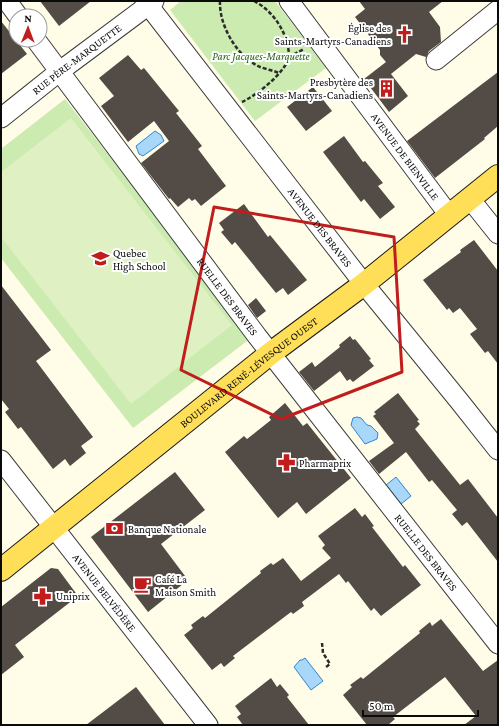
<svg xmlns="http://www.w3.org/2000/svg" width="499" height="726" viewBox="0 0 499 726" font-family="'Crimson Pro',serif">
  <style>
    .green { fill: #cbebb0 }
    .pitch { fill: #dff1c2 }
    .water { fill: #a9d7f9; stroke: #2c88d4 }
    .building { fill: #534c46 }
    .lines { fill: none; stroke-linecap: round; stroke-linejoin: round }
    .minor-casing { stroke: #3d3d3d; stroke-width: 21 }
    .major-casing { stroke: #1b1b1b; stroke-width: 24 }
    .path { stroke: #2c2c2c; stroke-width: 2.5; stroke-dasharray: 4 2; stroke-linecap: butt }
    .minor { stroke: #fff; stroke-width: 19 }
    .major { stroke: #ffdf58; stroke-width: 22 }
    .marked { fill: none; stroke: #c01d1c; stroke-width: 3; stroke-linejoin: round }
    .labels { text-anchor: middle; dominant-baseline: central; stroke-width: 4; stroke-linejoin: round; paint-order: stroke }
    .poi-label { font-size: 11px; fill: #0a0a0a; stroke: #fff; text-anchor: start }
    .park-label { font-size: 11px; font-style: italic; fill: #246418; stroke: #fff }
    .street-label { font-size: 11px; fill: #0a0a0a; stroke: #fff }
  </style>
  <rect width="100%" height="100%" fill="#fffce8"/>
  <g class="green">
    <polygon points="181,1 275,1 326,68 255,121 170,10"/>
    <polygon points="65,99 251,338 133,428 1,258 1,149"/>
  </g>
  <polygon class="pitch" points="71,118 232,325 131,404 1,237 1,172"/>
  <g class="water">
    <polygon points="155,131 161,135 164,141 143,156 139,154 136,146"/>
    <polygon points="357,417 361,418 367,425 371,426 378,433 377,439 365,444 351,425 353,418"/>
    <polygon points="396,477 411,496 401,504 386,485"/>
    <polygon points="305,658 323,681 311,690 294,667 300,660 302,660"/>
  </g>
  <g class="building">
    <polygon points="40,1 91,1 59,26"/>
    <polygon points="359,1 443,1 429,12 440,27 441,42 429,51 426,57 416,54 391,74 408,96 389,112 364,79 386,62 380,55 380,50 355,17 365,9"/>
    <polygon points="1,21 27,54 1,74"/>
    <polygon points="128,55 141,70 144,68 179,111 176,113 202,146 198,149 226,186 201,206 195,199 192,201 189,198 178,207 170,198 169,199 141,163 169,141 154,121 128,142 101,106 114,96 99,78"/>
    <polygon points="498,72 498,126 484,138 485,139 435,178 407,141"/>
    <polygon points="313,87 332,111 306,131 287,107"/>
    <polygon points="344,136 363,162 365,161 383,183 378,186 395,207 380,219 364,199 361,202 323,152"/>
    <polygon points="244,204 268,237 270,235 307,280 288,295 283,288 276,293 235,242 232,245 221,232 224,230 219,223"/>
    <polygon points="474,240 498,271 498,364 488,351 485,353 470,334 477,329 460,308 453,313 449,308 447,310 423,280 461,252 460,250"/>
    <polygon points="1,285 51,350 36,361 93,437 81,446 86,453 70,466 65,459 53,469 21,427 18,429 5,412 9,409 1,399"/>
    <polygon points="256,298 266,311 257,318 248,305"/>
    <polygon points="350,336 353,340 355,339 371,359 369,360 374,366 353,382 350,379 347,381 340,371 314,391 299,372 312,362 315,367 340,347 339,345"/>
    <polygon points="398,393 419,420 417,421 420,424 415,429 460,485 468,479 498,518 498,562 467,522 462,526 452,514 457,510 432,480 429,482 406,452 379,474 369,461 394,443 373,416 376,414 374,412"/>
    <polygon points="285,403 303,426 307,423 351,478 306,514 297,502 278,518 225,452 244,436 247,439 271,420 269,417"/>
    <polygon points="175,472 205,510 161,544 188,580 148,612 91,537"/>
    <polygon points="355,508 362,517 365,514 374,526 372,527 403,567 405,565 421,585 381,616 374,608 371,611 348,581 346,583 339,574 302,602 304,606 293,614 291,612 233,656 235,658 224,667 221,663 212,670 184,635 193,628 191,625 203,616 205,618 261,573 260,571 271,563 273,565 283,558 301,581 331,558 322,548 325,545 318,536"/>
    <polygon points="51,568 58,569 78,596 15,645 24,657 1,675 1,607"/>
    <polygon points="441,619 483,671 498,660 498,725 464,725 476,716 445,677 393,717 395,719 388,725 367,725 343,695 352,687 350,685 361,677 363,679 420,633 419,631 430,622 432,626"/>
    <polygon points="271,678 277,687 280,684 289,695 287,697 309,725 243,725 237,717 241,714 235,706"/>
    <polygon points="136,687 165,725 86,725"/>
  </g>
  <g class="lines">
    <defs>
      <g id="minor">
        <polyline points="7,1 18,16"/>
        <path id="s1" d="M145 1 364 284 460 402 498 450"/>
        <path id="s2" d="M289 1 449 215"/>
        <path id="s3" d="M36 40 257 336 498 644"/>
        <polyline points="436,60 498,10"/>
        <path id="s4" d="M1 118 60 71 154 1"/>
        <polyline points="470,199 498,234"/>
        <path id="s5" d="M1 460 208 725"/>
      </g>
      <g id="major">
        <path id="s6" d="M1 570 271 353 364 284 498 176"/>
      </g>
    </defs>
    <use href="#minor" class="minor-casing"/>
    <use href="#major" class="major-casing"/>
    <g class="path">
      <path d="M220 1C219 25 236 55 258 66 264 69 272 70 279 73"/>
      <path d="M254 1C274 11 289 35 289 57"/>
      <path d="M242 102C257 95 285 73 289 57L304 49"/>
      <polyline points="322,643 323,653 330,664 326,667"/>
    </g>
    <use href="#minor" class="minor"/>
    <use href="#major" class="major"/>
  </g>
  <path class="marked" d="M214 207 394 237 402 372 281 419 181 370Z"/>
  <defs>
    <symbol id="church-bare" viewBox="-9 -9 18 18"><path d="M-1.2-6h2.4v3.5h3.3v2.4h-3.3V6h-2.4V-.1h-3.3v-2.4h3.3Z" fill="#c01d1c" stroke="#fff" stroke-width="2.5" paint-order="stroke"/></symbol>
    <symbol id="building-bare" viewBox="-9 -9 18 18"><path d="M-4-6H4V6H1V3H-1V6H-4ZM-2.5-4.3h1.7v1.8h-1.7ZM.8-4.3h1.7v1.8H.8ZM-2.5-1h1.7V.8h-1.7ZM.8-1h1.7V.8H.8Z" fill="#c01d1c" stroke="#fff" stroke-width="2.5" paint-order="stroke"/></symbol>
    <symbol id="school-bare" viewBox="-9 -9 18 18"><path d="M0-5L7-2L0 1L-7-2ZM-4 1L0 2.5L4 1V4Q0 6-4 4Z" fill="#c01d1c" stroke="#fff" stroke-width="2.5" paint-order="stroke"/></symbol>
    <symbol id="pharmacy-bare" viewBox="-9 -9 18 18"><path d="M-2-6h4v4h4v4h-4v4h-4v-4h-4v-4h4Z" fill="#c01d1c" stroke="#fff" stroke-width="2.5" paint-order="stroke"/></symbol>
    <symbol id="bank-bare" viewBox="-9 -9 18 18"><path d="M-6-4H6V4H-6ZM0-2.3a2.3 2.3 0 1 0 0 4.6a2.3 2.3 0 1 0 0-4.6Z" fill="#c01d1c" stroke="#fff" stroke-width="2.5" paint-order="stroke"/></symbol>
    <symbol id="cafe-bare" viewBox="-9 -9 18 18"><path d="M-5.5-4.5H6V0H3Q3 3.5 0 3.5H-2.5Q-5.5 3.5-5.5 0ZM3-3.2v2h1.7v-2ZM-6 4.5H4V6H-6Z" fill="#c01d1c" stroke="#fff" stroke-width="2.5" paint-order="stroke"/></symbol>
  </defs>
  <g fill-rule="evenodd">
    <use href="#church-bare" x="392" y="22" width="25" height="25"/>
    <use href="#building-bare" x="374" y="76" width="25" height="25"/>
    <use href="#school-bare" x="88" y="246" width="25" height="25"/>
    <use href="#pharmacy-bare" x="274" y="450" width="25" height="25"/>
    <use href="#bank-bare" x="102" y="516" width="25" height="25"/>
    <use href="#cafe-bare" x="130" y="572" width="25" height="25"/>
    <use href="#pharmacy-bare" x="30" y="584" width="25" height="25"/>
  </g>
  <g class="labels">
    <g class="poi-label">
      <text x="391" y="28" text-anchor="end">Église des<tspan x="391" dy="13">Saints-Martyrs-Canadiens</tspan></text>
      <text x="373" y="82" text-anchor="end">Presbytère des<tspan x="373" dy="13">Saints-Martyrs-Canadiens</tspan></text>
      <text x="113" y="253">Quebec<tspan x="113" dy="13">High School</tspan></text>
      <text x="299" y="463">Pharmaprix</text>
      <text x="128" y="529">Banque Nationale</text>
      <text x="155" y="579">Café La<tspan x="155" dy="13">Maison Smith</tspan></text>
      <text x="56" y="596">Uniprix</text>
    </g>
    <g class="park-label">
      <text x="261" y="56">Parc Jacques-Marquette</text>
    </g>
    <g class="street-label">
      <text stroke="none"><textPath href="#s4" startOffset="96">RUE PÈRE-MARQUETTE</textPath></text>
      <text stroke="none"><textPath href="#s2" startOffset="194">AVENUE DE BIENVILLE</textPath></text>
      <text stroke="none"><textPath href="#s1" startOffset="286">AVENUE DES BRAVES</textPath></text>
      <text stroke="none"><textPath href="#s3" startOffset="320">RUELLE DES BRAVES</textPath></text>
      <text stroke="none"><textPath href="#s6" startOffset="317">BOULEVARD RENÉ-LÉVESQUE OUEST</textPath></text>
      <text stroke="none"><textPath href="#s3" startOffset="644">RUELLE DES BRAVES</textPath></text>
      <text stroke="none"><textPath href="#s5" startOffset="168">AVENUE BELVÉDÈRE</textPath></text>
    </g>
  </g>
  <rect width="499" height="726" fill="none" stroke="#0a0a0a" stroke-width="4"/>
  <g transform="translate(28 28) rotate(1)"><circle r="19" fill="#ffffff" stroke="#9d9d9d"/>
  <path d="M0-3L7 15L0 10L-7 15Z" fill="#c01d1c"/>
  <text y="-6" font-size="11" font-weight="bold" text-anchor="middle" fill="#0a0a0a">N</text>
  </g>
  <path d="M363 710v6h115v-6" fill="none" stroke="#0a0a0a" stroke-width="2"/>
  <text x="369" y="710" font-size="12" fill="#0a0a0a" stroke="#ffffff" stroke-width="3" paint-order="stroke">50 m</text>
</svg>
